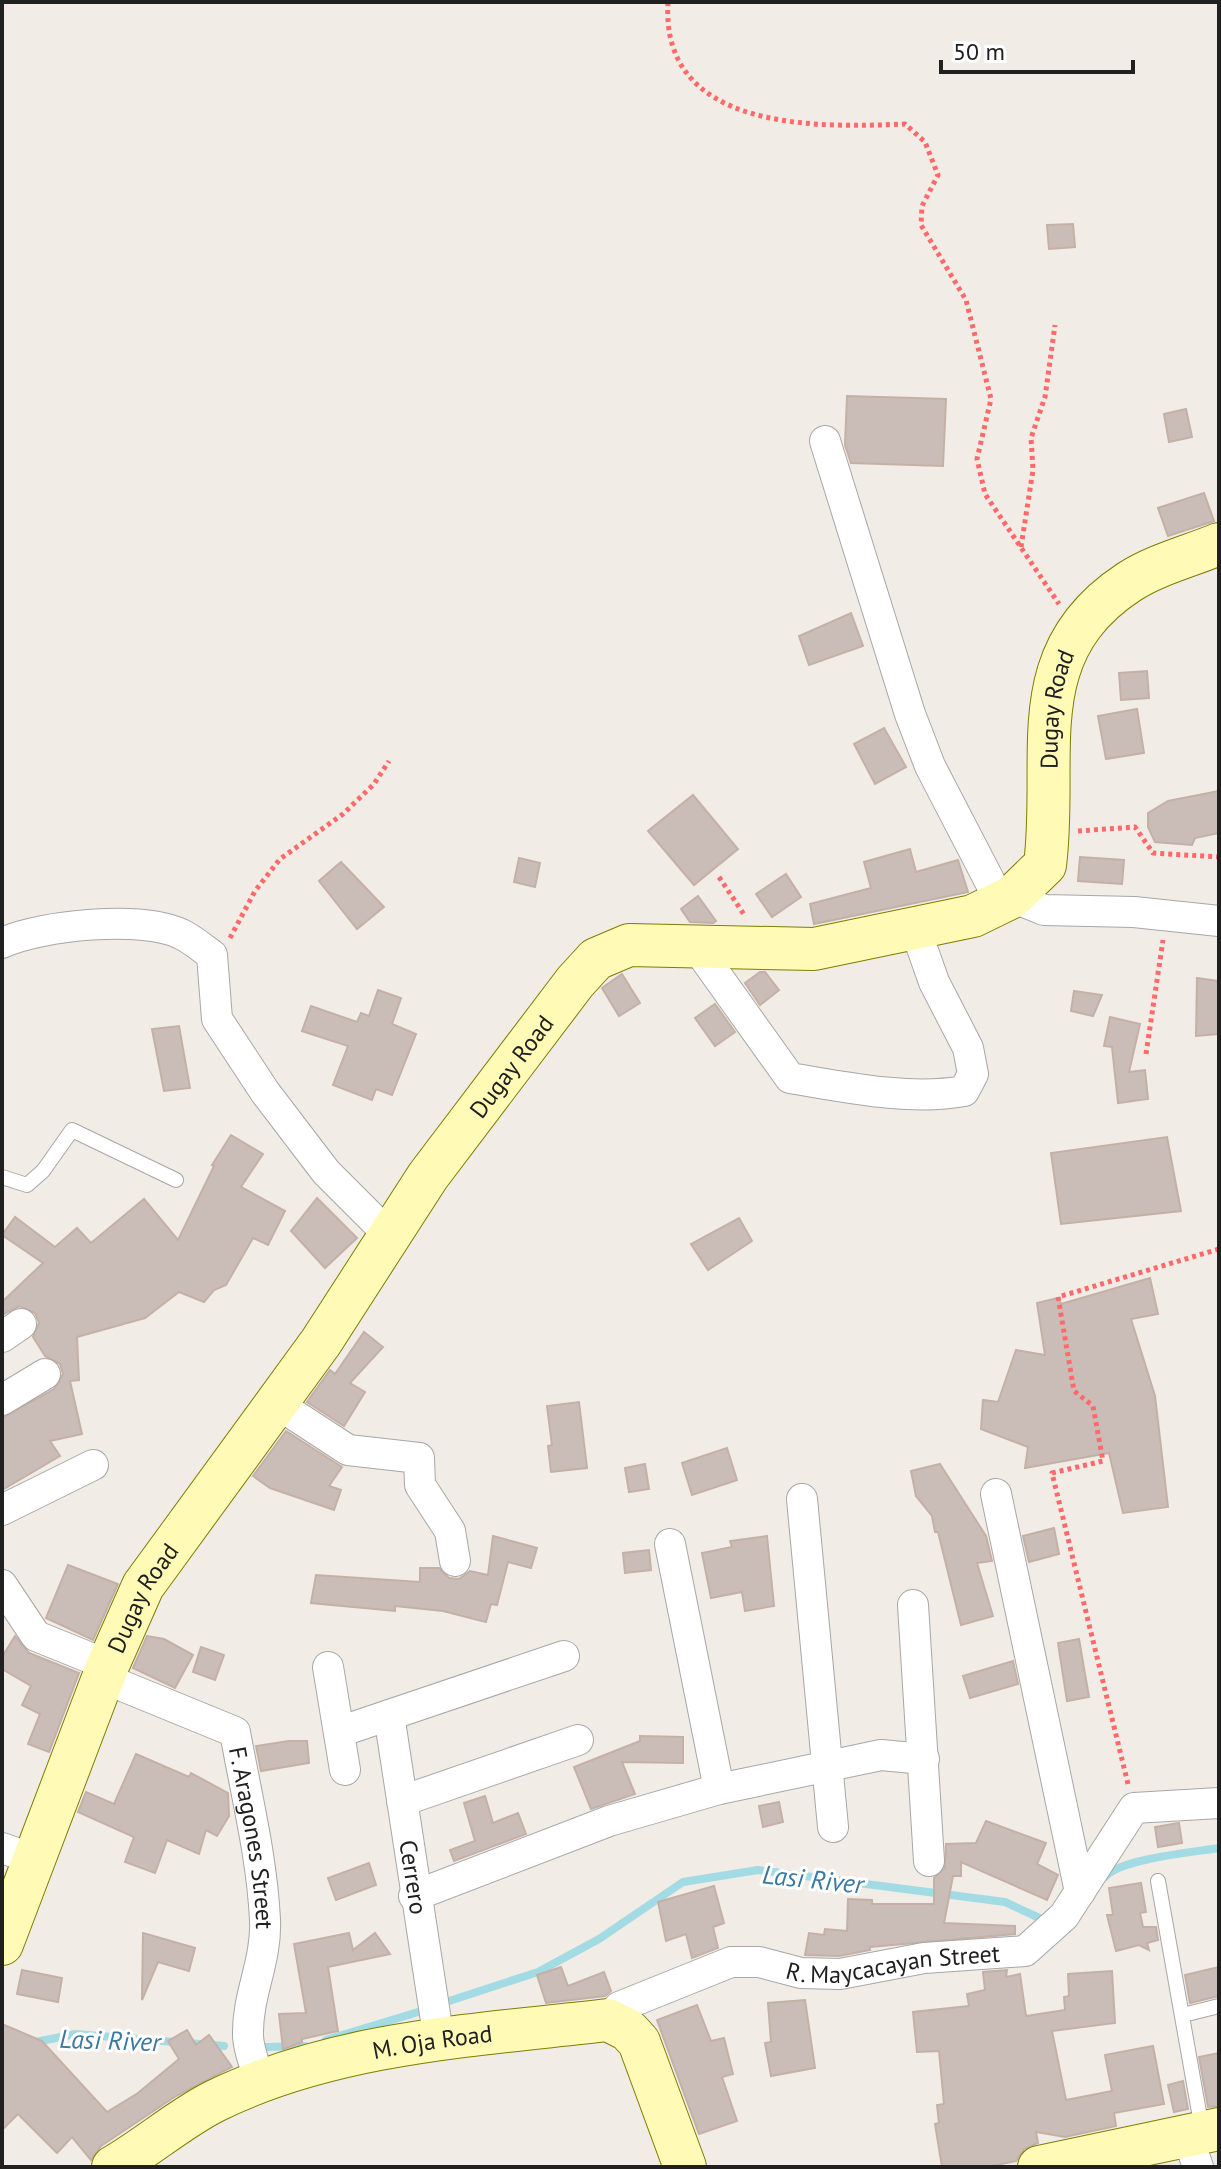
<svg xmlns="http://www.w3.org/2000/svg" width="1221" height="2169" viewBox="0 0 1221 2169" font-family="'PT Sans',sans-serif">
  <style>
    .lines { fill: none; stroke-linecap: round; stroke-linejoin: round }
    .stream { stroke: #a2dbe3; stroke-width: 8 }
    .building { fill: #cabdb8; stroke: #c5b0a6; stroke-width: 2 }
    .lane-casing { stroke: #a7a7a7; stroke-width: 16 }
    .street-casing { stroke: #a7a7a7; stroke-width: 32 }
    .secondary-casing { stroke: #7e7e00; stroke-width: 44 }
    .path { stroke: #ff696a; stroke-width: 5; stroke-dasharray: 4 4; stroke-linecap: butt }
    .lane { stroke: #fff; stroke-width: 14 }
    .street { stroke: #fff; stroke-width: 30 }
    .secondary { stroke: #fffbb6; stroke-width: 42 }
    .labels { text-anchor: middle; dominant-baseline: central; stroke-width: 6; stroke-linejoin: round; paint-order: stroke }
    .street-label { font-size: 24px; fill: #202020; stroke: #fff }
    .water-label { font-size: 26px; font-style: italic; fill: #3b79a1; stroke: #fff }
  </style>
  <rect width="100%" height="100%" fill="#f1ece5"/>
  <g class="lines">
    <g class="stream">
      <path d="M1105 1877C1119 1859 1195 1852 1219 1848"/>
      <polyline points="440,2004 538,1972 599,1939 683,1882 758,1870 1005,1902 1048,1922"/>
      <polyline points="326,2040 428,2009"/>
      <polyline points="31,2043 75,2034 224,2046"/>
      <polyline points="266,2047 305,2046"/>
    </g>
  </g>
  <g class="building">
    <polygon points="1073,224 1075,247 1049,249 1047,225"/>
    <polygon points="847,396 946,399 943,466 851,463 845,445"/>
    <polygon points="1186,409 1192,437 1169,442 1164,414"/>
    <polygon points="1204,493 1214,521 1168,536 1158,508"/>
    <polygon points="851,613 863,646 809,665 799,636"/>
    <polygon points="1147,671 1149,698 1121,700 1119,673"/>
    <polygon points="1137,709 1144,753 1106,759 1098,716"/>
    <polygon points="884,728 906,767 875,784 854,744"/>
    <polygon points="1219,791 1219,833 1195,838 1192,845 1155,842 1148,827 1148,813 1168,801"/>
    <polygon points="693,795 738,849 694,885 648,831"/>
    <polygon points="910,849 916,872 958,860 968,892 814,924 810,904 871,888 864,862"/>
    <polygon points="1080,857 1124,860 1122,884 1078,881"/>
    <polygon points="519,858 540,863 535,887 514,882"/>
    <polygon points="341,862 384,907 357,929 319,881"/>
    <polygon points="786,874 801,897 772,917 756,894"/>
    <polygon points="698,896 716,921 713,923 690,922 681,909"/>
    <polygon points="760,972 765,972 779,990 760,1005 745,983"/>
    <polygon points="622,974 640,1003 619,1016 602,988"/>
    <polygon points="1197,978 1219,981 1219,1034 1196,1036"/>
    <polygon points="378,990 401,998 392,1024 416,1034 392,1095 376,1089 372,1100 333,1085 348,1046 302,1031 311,1006 357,1022 361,1013 369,1016"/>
    <polygon points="1074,991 1102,995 1093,1016 1071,1011"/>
    <polygon points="715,1004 735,1032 715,1046 695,1018"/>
    <polygon points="1110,1017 1140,1024 1129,1072 1145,1070 1148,1099 1118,1103 1112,1047 1104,1046"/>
    <polygon points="179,1026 190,1088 164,1091 152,1029"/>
    <polygon points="231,1135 263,1154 241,1187 285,1211 268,1245 253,1238 226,1285 214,1290 204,1302 179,1292 145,1318 77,1337 79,1380 70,1381 82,1434 50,1441 60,1456 2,1490 2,1418 54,1389 63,1374 60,1364 45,1356 33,1337 39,1323 35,1313 20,1306 2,1315 2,1302 43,1263 2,1235 15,1217 55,1247 77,1228 91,1243 144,1199 178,1240 214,1166 212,1165"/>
    <polygon points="1167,1137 1181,1211 1061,1224 1051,1153"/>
    <polygon points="317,1198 357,1238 325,1268 291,1231"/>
    <polygon points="739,1218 752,1241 708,1270 691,1244"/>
    <polygon points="1150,1278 1158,1314 1131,1319 1155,1396 1168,1507 1123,1513 1109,1453 1025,1468 1028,1447 981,1429 983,1400 998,1402 1016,1350 1045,1355 1037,1303 1058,1298 1061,1304"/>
    <polygon points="364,1332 383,1347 350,1383 365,1392 344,1426 307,1402 330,1370 335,1374"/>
    <polygon points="579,1402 587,1468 551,1472 548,1446 552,1445 547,1406"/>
    <polygon points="286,1431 342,1467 329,1486 341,1490 334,1510 270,1488 253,1476"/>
    <polygon points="727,1448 737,1480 692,1495 682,1463"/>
    <polygon points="645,1464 649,1489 629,1492 625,1468"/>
    <polygon points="940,1464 986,1536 992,1561 977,1563 993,1616 961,1625 938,1532 935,1532 932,1516 916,1496 911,1471"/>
    <polygon points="1054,1528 1059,1554 1029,1562 1023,1536"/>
    <polygon points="493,1536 537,1548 531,1568 508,1562 497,1605 491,1604 486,1622 443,1611 395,1606 395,1611 311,1603 316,1575 420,1582 420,1568 439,1568 449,1578 459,1579 470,1571 488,1575"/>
    <polygon points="767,1536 774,1606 745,1611 742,1592 711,1598 702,1553 732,1547 730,1541"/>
    <polygon points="649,1550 651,1570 625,1573 623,1553"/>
    <polygon points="68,1565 118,1584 93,1640 46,1618"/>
    <polygon points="15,1636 29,1653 79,1673 49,1752 28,1744 40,1714 22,1705 31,1686 2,1669 2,1657"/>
    <polygon points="147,1636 164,1639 193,1655 175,1688 133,1668"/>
    <polygon points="1079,1639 1089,1697 1067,1701 1058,1643"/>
    <polygon points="201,1647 224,1655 215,1680 193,1672"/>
    <polygon points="1013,1661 1018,1684 970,1698 963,1676"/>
    <polygon points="640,1736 683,1737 683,1763 622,1762 635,1794 591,1809 574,1767 640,1741"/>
    <polygon points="289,1741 307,1741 309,1763 261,1771 256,1746"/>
    <polygon points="136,1754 189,1777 191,1773 228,1793 229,1816 217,1836 206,1830 199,1854 167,1840 155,1873 125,1862 134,1837 78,1812 86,1792 114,1804"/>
    <polygon points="485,1796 493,1823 518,1813 526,1834 454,1861 450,1850 475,1841 464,1803"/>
    <polygon points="779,1802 783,1822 763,1827 759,1806"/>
    <polygon points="986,1821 1046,1843 1037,1864 1058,1875 1047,1900 961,1862 961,1876 953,1876 944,1923 1015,1926 1015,1934 870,1947 870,1950 839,1956 805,1955 809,1933 824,1935 825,1929 847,1931 848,1899 872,1900 872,1904 934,1904 934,1878 945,1868 946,1844 976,1843"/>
    <polygon points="1179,1823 1182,1843 1158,1847 1155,1827"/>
    <polygon points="369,1863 376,1885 336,1900 328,1878"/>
    <polygon points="1141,1883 1146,1912 1140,1913 1143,1927 1156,1927 1158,1940 1147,1943 1149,1950 1139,1945 1116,1951 1107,1915 1113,1915 1109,1888"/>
    <polygon points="714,1886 724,1923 713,1927 718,1948 692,1958 686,1934 666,1941 658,1902"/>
    <polygon points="143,1933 195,1948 189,1971 158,1962 142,2000"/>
    <polygon points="349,1933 353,1950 375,1933 390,1954 328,1967 338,2031 302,2039 302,2042 283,2049 279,2014 306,2013 294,1944"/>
    <polygon points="561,1967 568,1986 604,1972 611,1991 605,1996 546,2003 537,1975"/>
    <polygon points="1219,1967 1219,1996 1190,2003 1185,1975"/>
    <polygon points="22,1970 62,1978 58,2002 17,1994"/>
    <polygon points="1007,1970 1006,1977 1020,1974 1026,2016 1065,2010 1064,1997 1069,1996 1068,1974 1112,1971 1115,2023 1052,2031 1066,2100 1112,2091 1105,2055 1153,2046 1164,2104 1114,2113 1116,2126 1065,2137 1036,2132 1038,2143 1024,2149 1016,2161 986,2167 942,2167 935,2124 939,2123 937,2105 944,2104 939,2051 917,2052 913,2012 969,2006 967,1994 985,1990 983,1972"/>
    <polygon points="805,2000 815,2068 771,2076 765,2043 771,2042 768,2003"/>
    <polygon points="697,2005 711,2041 724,2038 733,2074 722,2077 737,2121 699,2134 657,2020"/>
    <polygon points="2,2024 42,2041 107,2112 138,2093 179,2059 168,2041 187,2030 196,2045 209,2035 232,2067 176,2096 101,2146 91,2160 72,2137 57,2153 18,2114 2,2130"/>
    <polygon points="1219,2053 1219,2106 1208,2107 1199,2057"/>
    <polygon points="1183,2081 1188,2109 1174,2112 1168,2085"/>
  </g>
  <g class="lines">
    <defs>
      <g id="lane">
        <polyline points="2,1177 27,1185 43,1171 72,1130 176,1180"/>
        <polyline points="1158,1881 1202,2129"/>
        <polyline points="1183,2015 1219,2006"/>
      </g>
      <g id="street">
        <polyline points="825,441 910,714 930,766 1001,903"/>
        <polyline points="1012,897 1044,910 1134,912 1219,921"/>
        <path d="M2 943C41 925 142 915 181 934 192 939 203 949 212 955L217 1019 265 1092 326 1172 388 1234"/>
        <path d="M695 945 790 1078C845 1087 910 1101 964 1091L973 1074 968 1048 934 982 915 928"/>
        <polyline points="2,1337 21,1324"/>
        <polyline points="2,1400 45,1374"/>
        <polyline points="276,1403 348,1450 419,1458 420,1485 450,1531 455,1561"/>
        <polyline points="996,1494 1080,1892"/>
        <polyline points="802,1499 833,1827"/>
        <polyline points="2,1510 93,1465"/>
        <polyline points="670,1544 719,1789"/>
        <polyline points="2,1585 36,1636 108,1665"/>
        <polyline points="913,1605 929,1861"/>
        <polyline points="328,1667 345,1770"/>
        <path id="s1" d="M103 1678 235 1732C246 1794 262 1857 265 1920 267 1961 247 1995 248 2035 248 2050 256 2067 260 2082"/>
        <path id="s2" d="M389 1715 439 2040"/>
        <polyline points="339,1732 564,1656"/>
        <polyline points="402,1801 578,1740"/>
        <polyline points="2,1848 33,1859"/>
        <polyline points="414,1896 609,1821 719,1789 881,1755 924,1759"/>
        <path id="s3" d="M608 2020 619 2007 731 1962H759L801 1973 840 1974 924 1958 1025 1951 1064 1916 1134 1808 1219 1803"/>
        <polyline points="1188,2137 1198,2167"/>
      </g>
      <g id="secondary">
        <path id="s4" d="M2 1944 108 1665 143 1586 321 1342 428 1176 575 982 596 959 629 945 814 949 973 916 1012 897 1045 865C1059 755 1019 654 1129 582 1155 565 1190 556 1219 544"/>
        <path id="s5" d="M113 2167C148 2147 179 2119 215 2101 335 2042 478 2035 608 2020L628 2030 639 2042 685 2167"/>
        <polyline points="1039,2167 1219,2129"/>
      </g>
    </defs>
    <use href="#lane" class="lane-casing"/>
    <use href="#street" class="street-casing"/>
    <use href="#secondary" class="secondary-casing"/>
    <g class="path">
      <path d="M668 2C660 131 815 128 905 124L925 142 938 175 922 206 921 225 966 300 991 399 977 459 985 494 1059 604"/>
      <polyline points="1021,547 1033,470 1031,438 1045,397 1055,325"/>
      <polyline points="1078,831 1135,827 1153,853 1219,857"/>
      <polyline points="719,877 745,916"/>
      <polyline points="230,938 255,891 280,859 343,814 374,784 389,761"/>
      <polyline points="1146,1054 1163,940"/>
      <polyline points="1128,1784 1052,1473 1103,1461 1093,1406 1074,1391 1058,1297 1219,1249"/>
    </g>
    <use href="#lane" class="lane"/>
    <use href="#street" class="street"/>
    <use href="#secondary" class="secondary"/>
  </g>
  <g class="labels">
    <g class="street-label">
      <text stroke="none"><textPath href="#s4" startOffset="1788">Dugay Road</textPath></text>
      <text stroke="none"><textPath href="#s4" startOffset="1022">Dugay Road</textPath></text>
      <text stroke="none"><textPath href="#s4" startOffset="374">Dugay Road</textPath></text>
      <text stroke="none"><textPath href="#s1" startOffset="250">F. Aragones Street</textPath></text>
      <text stroke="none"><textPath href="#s2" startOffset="164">Cerrero</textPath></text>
      <text stroke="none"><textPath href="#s3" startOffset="302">R. Maycacayan Street</textPath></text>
      <text stroke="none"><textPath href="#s5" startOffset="348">M. Oja Road</textPath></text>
    </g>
    <g class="water-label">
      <text transform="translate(813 1879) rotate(6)">Lasi River</text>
      <text transform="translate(110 2040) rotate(2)">Lasi River</text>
    </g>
  </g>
  <rect width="1221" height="2169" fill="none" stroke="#202020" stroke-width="8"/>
  <path d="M941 60v12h192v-12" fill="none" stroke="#202020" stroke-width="4"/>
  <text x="953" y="60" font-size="24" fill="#202020" stroke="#ffffff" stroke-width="6" paint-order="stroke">50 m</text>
</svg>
